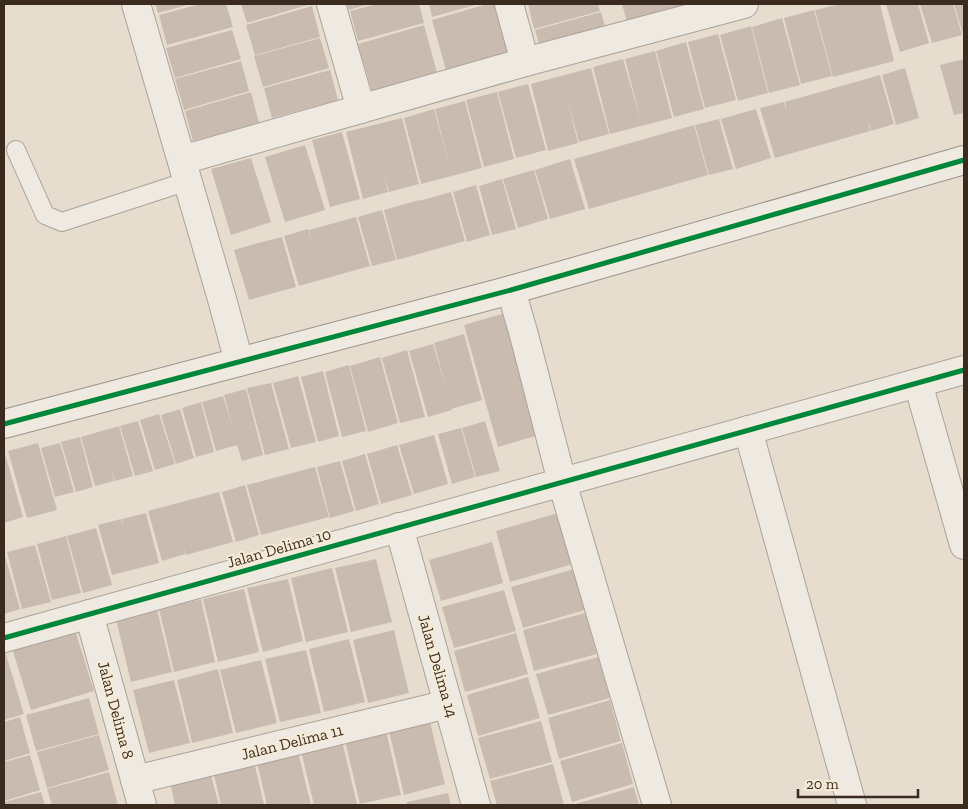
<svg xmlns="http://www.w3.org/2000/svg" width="968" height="809" viewBox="0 0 968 809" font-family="'Zilla Slab',serif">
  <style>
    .building { fill: #cabbb0 }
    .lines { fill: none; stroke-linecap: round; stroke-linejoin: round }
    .lane-casing { stroke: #aba298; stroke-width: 20 }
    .street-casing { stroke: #aba298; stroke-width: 30 }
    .secondary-casing { stroke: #9b9288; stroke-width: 30 }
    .lane { stroke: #eee9e1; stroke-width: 18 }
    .street { stroke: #eee9e1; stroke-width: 28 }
    .secondary { stroke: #eee9e1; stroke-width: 28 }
    .cycleway-casing { stroke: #f6ebd6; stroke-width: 8 }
    .cycleway { stroke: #00873e; stroke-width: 5 }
    .labels { text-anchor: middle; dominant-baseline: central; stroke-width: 4; stroke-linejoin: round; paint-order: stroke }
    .street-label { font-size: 16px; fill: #3b2b1f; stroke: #f6ebd6 }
  </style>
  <rect width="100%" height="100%" fill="#e6ddcf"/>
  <g class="building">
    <polygon points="155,4 191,4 158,13"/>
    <polygon points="200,4 226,4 233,27 167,45 159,15"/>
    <polygon points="241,4 311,4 247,23"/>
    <polygon points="347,4 369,4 349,10"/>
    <polygon points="377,4 419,4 424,23 358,41 350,11"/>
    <polygon points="429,4 479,4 432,17"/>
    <polygon points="487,4 498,4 515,62 449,81 432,20"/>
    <polygon points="528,4 598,4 600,11 534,29"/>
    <polygon points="622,4 693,4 630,33"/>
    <polygon points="841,4 880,4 894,61 833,77 815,10"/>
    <polygon points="886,4 918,4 929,43 900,52"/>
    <polygon points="920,4 953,4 962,35 932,43"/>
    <polygon points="954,4 964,4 964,34 963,34"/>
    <polygon points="312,6 320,37 255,55 246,25"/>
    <polygon points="814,10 832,76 801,84 784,18"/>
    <polygon points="601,12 608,37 542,55 535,30"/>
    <polygon points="782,18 800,85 769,93 752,27"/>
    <polygon points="424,25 441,87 376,105 358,44"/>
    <polygon points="751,26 768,93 738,101 720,35"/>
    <polygon points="232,30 241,59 175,78 166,48"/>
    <polygon points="718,34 736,100 705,108 688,42"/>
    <polygon points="320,38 329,68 263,87 254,56"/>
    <polygon points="686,42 704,109 674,117 656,51"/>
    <polygon points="655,51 672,118 610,134 593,67 623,59 641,121 625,59"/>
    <polygon points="964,59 964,113 954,115 940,65"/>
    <polygon points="241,61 249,91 184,110 175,79"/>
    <polygon points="591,68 609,134 579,142 567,99 578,143 548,151 531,84"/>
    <polygon points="905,68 919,118 896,125 882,75"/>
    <polygon points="330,70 338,100 272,118 264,88"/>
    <polygon points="880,75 894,124 871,131 868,120 870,131 775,158 760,108 784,102 787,113 785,102"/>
    <polygon points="528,84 546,150 516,158 498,92"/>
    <polygon points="251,92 259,123 193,141 185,111"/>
    <polygon points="497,92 514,159 484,167 466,100"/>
    <polygon points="465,101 482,168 421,184 404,118 434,109 451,172 435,109"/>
    <polygon points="756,109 771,158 736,169 721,119"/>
    <polygon points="402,118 419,184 389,192 384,174 388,192 363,199 346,132"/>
    <polygon points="719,119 733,169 709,175 695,125"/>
    <polygon points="694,125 708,175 589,209 574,159"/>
    <polygon points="342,132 360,199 330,207 312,140"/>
    <polygon points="305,145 325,210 285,222 265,157"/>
    <polygon points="251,158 271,222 231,235 211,169"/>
    <polygon points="570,159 585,209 550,219 535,170"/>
    <polygon points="534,170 548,219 518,228 503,179"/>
    <polygon points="502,179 516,229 492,235 479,186"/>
    <polygon points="476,185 490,235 467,242 453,192"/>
    <polygon points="451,192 465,241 397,260 384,210 419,200 421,207 419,201"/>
    <polygon points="382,210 396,260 372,266 358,217"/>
    <polygon points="356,217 370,266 299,286 284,236 308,229 312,243 309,230"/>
    <polygon points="282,237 296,287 249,300 234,250 258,243 259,250 258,243"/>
    <polygon points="512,311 546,433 498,447 464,325"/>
    <polygon points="464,334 482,400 451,409 452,410 428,417 409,351 433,344 446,388 434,343"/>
    <polygon points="407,350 425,417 400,423 382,358"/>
    <polygon points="380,357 398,423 368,432 350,366"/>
    <polygon points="349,365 366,431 342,437 325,372"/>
    <polygon points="323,371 339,436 318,442 301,377"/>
    <polygon points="298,376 316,442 291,448 273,383"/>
    <polygon points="271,383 289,449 265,455 247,388"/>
    <polygon points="246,389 263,455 242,461 237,445 216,451 202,402 223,396 233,428 224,395"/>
    <polygon points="201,402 214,452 196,457 182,408"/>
    <polygon points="180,409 194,458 176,464 161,415"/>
    <polygon points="159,414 175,464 155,470 140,420"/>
    <polygon points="138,421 153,471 135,476 120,426"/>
    <polygon points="485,421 500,471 476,477 462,428"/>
    <polygon points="119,426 133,476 115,481 112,470 114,481 95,486 81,437"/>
    <polygon points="461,428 475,477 452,484 438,434"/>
    <polygon points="434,435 448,484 414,494 399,445"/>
    <polygon points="80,437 93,487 76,492 61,442"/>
    <polygon points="38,443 57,510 27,518 8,451"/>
    <polygon points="60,443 74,492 55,497 41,448"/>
    <polygon points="397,445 412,495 381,504 367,454"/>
    <polygon points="4,450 23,517 4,523"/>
    <polygon points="365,454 379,504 356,511 342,461"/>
    <polygon points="340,461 354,511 330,518 317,467"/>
    <polygon points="315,467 329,517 261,535 247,485"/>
    <polygon points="245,485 259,535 236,542 222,492"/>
    <polygon points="219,492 233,542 186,555 184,548 185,554 162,561 148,511"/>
    <polygon points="146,513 159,563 112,575 98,525 121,519 123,525 122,519"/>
    <polygon points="558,513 573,564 510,582 496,531"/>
    <polygon points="96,528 112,585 83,593 67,536"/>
    <polygon points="66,536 81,593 52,600 37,544"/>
    <polygon points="492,542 503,583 441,601 429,560"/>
    <polygon points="35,545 51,602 22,609 7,552"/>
    <polygon points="4,552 20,609 4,614"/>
    <polygon points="376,559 392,622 351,632 335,568"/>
    <polygon points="332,568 348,632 306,642 291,578"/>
    <polygon points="574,569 585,610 523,628 511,587"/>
    <polygon points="288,579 303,641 263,652 247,588"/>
    <polygon points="244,589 259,652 218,662 203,599"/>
    <polygon points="504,590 516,631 454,648 442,607"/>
    <polygon points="201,599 215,662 174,672 159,609"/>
    <polygon points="157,610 172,672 131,682 116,619"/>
    <polygon points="585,613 597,654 534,671 523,630"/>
    <polygon points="75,630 94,691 31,710 12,648"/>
    <polygon points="394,630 409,693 368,703 353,640"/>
    <polygon points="516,633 528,674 465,692 454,651"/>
    <polygon points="349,639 365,702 324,712 309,649"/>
    <polygon points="306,650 321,713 280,722 265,659"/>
    <polygon points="4,651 5,651 24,714 4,720"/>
    <polygon points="598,657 610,698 548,715 536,674"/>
    <polygon points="261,660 277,723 236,733 220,670"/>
    <polygon points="218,669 233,733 192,743 177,680"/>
    <polygon points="528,677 540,718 478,736 467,695"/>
    <polygon points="174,680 190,743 149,753 133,690"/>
    <polygon points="89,698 99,734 36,751 26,715"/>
    <polygon points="610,700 621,741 559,759 548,718"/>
    <polygon points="20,717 30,753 4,761 4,722"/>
    <polygon points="541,721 552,762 490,779 478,738"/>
    <polygon points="430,722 445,784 404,795 389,731"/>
    <polygon points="386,731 401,795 360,804 345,741"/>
    <polygon points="99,735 109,770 47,788 37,752"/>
    <polygon points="342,741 357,804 352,805 314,805 301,751"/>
    <polygon points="622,743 633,784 572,802 560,761"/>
    <polygon points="298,752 311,805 267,805 257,762"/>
    <polygon points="30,755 40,790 4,801 4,762"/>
    <polygon points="254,762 264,805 221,805 213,771"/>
    <polygon points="553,764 564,805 497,805 490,781"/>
    <polygon points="109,772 118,805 52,805 47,789"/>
    <polygon points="210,772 219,805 175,805 170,782"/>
    <polygon points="634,787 639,805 572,805"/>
    <polygon points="41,792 45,805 4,805 4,802"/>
    <polygon points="448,793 451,805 407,805 407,802"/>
  </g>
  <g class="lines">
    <defs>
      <polyline id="lane" points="16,150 45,215 62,222 188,181"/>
      <g id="street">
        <polyline points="136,4 222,299 239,362"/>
        <polyline points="331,4 361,109"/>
        <polyline points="509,4 525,62"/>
        <polyline points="182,160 525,62 744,4"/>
        <polyline points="511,290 524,335 562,482 657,805"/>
        <polyline points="918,383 964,545"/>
        <polyline points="748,430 852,805"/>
        <polyline points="399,527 476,805"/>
        <polyline points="89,614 142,805"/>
        <polyline points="4,638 964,370"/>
        <polyline points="135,780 448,704"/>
      </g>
      <polyline id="secondary" points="4,424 511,290 964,160"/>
    </defs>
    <use href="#lane" class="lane-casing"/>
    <use href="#street" class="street-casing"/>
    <use href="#secondary" class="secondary-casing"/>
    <use href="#lane" class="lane"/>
    <use href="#street" class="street"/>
    <use href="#secondary" class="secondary"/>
    <defs>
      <g id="cycleway">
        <polyline points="4,424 511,290 964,160"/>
        <polyline points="4,638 964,370"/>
      </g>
    </defs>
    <use href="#cycleway" class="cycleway-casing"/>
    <use href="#cycleway" class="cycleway"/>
  </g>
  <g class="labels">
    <g class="street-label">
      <text transform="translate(279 548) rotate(-16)">Jalan Delima 10</text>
      <text transform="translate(438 666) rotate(74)">Jalan Delima 14</text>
      <text transform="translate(116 710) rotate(75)">Jalan Delima 8</text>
      <text transform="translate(292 742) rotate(-14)">Jalan Delima 11</text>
    </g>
  </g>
  <rect width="968" height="809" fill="none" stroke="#3b2b1f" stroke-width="10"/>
  <path d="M798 789v8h120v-8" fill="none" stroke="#3b2b1f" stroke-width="2.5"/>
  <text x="806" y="789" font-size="15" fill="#3b2b1f" stroke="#f6ebd6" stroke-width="4" paint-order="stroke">20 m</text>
</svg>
